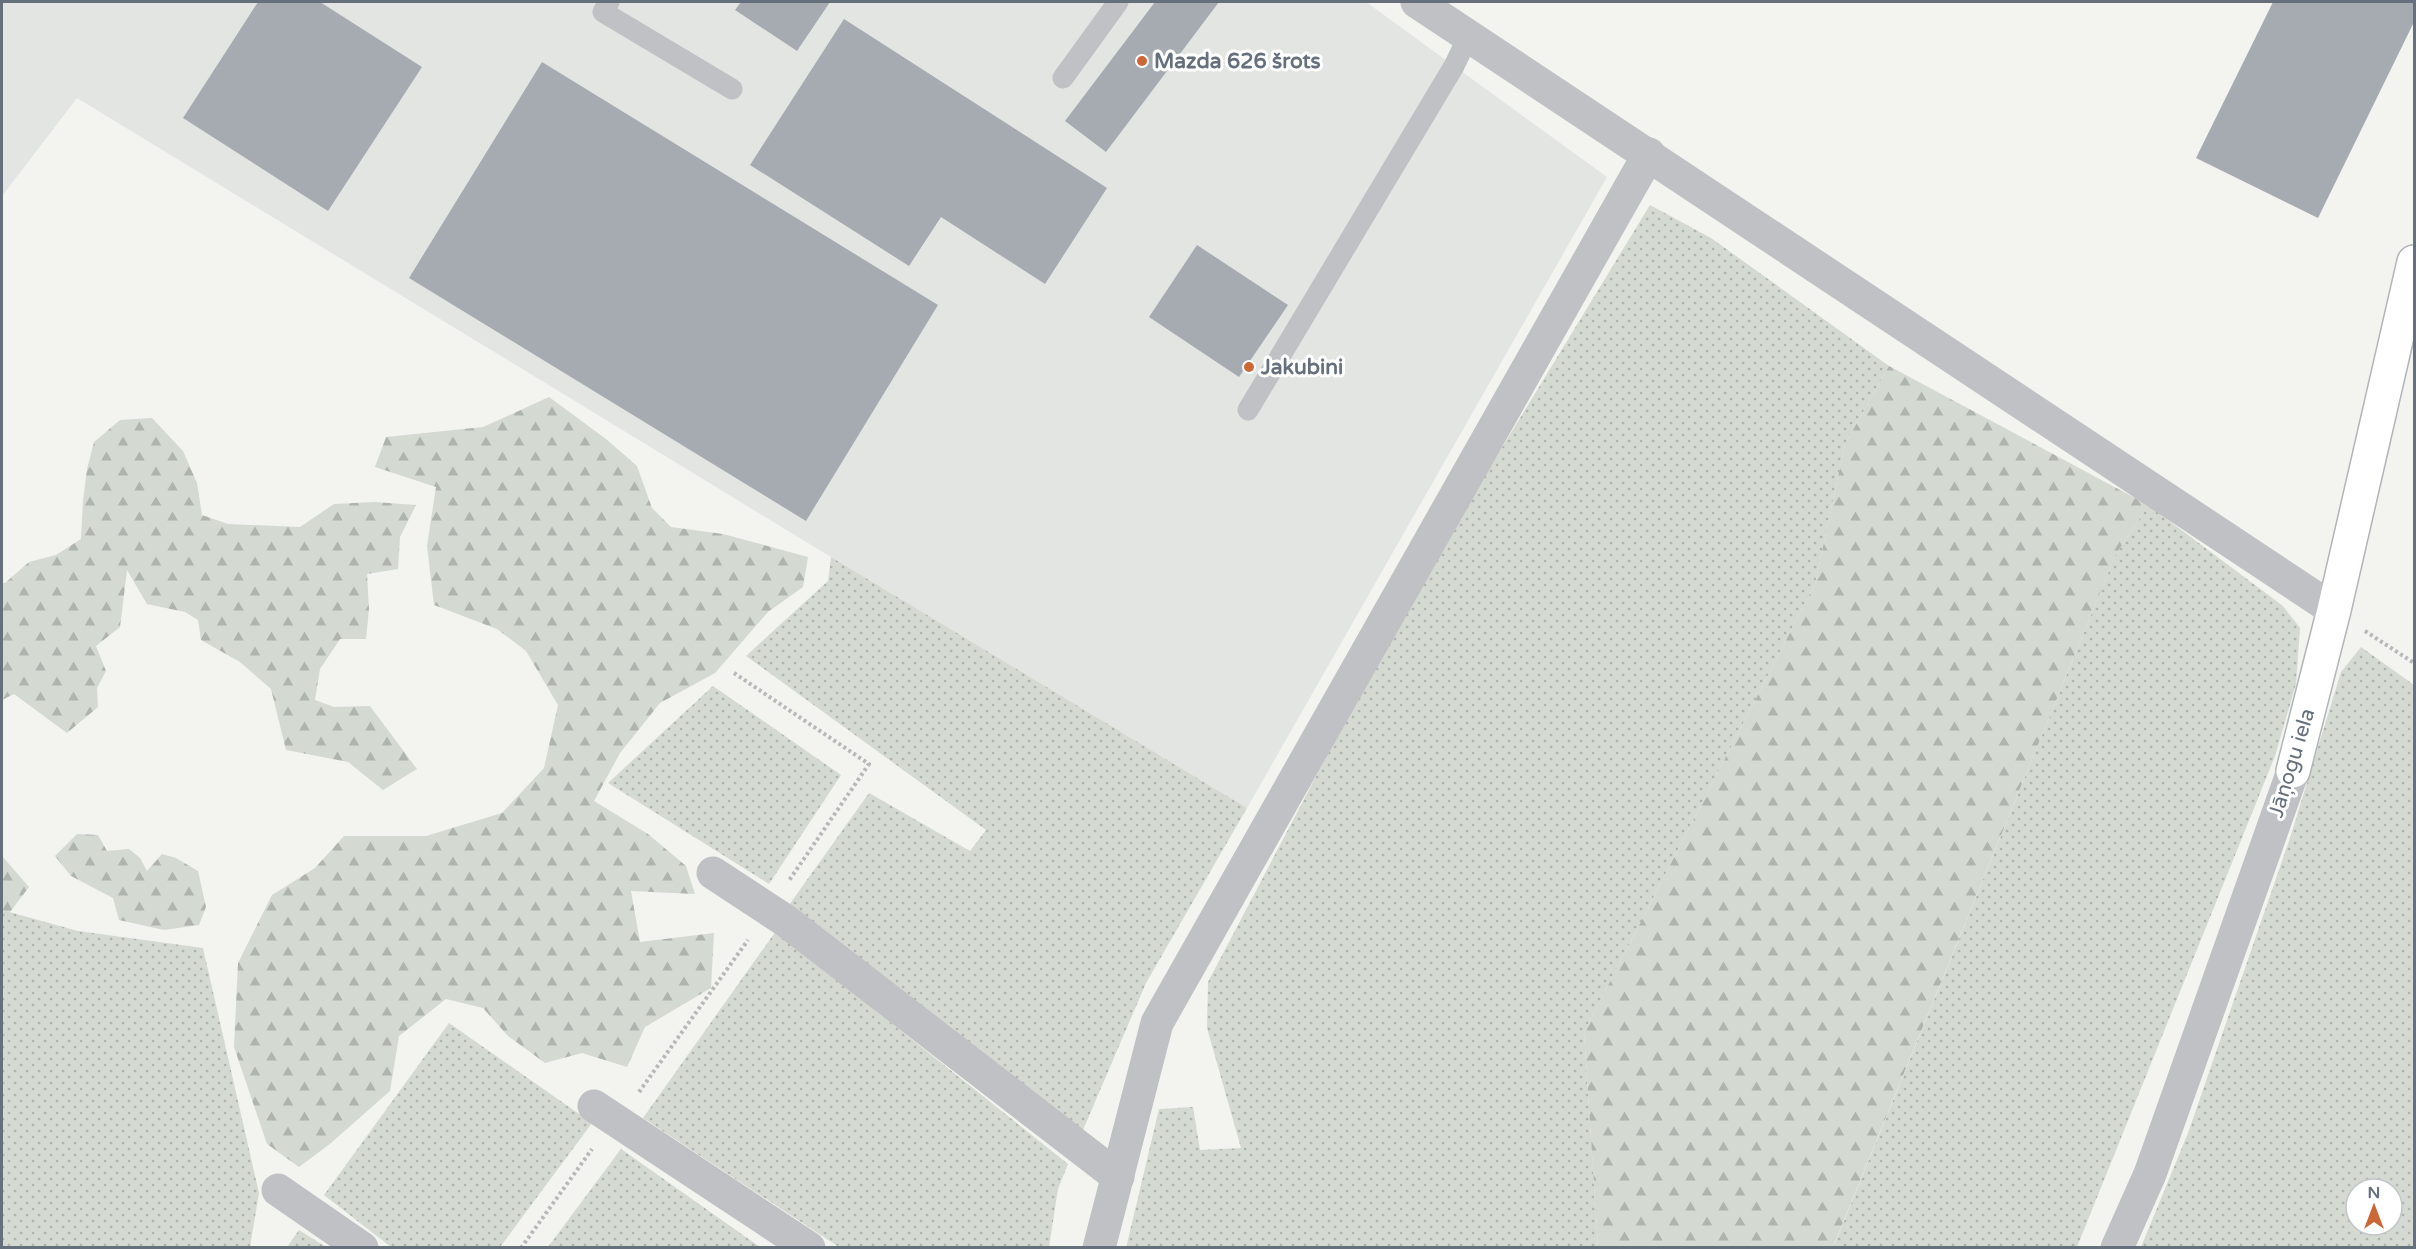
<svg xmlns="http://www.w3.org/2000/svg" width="2416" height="1249" viewBox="0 0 2416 1249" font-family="'Varela Round',sans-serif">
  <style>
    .built { fill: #e3e5e3 }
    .green { fill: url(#green-dots); fill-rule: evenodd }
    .forest { fill: url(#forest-firs) }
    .building { fill: #a6abb1 }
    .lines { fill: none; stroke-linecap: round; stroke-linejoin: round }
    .secondary-casing { stroke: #b1b5b9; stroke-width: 36 }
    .path { stroke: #b6b8ba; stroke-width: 4; stroke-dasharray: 3 3; stroke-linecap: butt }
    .lane { stroke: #bfc1c4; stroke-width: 21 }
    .street { stroke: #bfc1c4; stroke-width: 33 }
    .secondary { stroke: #fff; stroke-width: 33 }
    .poi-dot { fill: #cc6836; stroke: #fff; stroke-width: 2 }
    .labels { text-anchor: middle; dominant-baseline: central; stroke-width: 6; stroke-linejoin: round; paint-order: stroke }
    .poi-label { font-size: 21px; font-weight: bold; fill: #66707d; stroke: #fff; text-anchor: start }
    .street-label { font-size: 21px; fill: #66707d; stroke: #fff }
  </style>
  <defs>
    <pattern id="green-dots" width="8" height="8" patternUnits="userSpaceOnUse" patternTransform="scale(1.5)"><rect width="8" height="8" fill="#d4d9d1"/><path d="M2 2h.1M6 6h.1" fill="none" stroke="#b0b4af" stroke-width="1.8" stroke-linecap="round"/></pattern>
    <pattern id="forest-firs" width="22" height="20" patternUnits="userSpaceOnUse" patternTransform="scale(1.5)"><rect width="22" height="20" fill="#d4d9d1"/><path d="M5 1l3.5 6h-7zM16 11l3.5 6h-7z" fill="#b0b4af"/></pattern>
  </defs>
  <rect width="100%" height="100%" fill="#f3f3f0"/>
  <polygon class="built" points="2,2 1366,2 1607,177 1247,808 831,557 77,98 2,196"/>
  <g class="green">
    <polygon points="1650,205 1711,238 1889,366 1845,444 1815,584 1584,1032 1598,1247 1126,1248 1159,1109 1193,1107 1200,1150 1241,1148 1207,1028 1208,982 1406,605"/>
    <polygon points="2148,505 2283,606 2300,628 2296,684 2275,756 2077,1247 1833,1248 2115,556"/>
    <polygon points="831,557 1247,808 1146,983 1083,1130 789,905 869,793 970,851 986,830 746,656 828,581"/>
    <path d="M2361 647 2414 685V1247H2141L2188 1133 2291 835 2341 672ZM2356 1189H2392V1225H2356Z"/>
    <polygon points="713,686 841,775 769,884 608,783"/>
    <polygon points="2,910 78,931 203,948 259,1193 250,1247 2,1247"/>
    <polygon points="776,931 1068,1164 1058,1189 1049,1247 839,1247 643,1118"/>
    <polygon points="449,1023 592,1123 500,1247 391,1247 324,1195"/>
    <polygon points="621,1149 760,1247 548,1247"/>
    <polygon points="299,1230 326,1247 287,1247"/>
  </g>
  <g class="forest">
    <polygon points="1889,366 2148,505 2115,556 1833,1247 1598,1247 1584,1032 1815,584 1845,444"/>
    <polygon points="549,397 606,439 637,466 652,508 671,527 723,534 808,557 803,587 768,612 715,673 660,703 620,753 594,801 648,834 686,866 695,894 631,891 640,942 714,933 711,988 645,1027 627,1067 582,1053 545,1063 508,1036 483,1008 446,999 399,1036 390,1091 331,1143 299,1167 267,1144 234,1047 238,963 272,895 315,868 344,836 426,836 502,813 544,768 558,705 526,651 497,629 434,605 427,546 436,487 375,467 386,437 483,427"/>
    <polygon points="152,418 183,451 197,483 202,515 228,524 300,527 334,504 375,502 416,505 400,537 398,569 367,574 369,609 366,639 340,639 320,669 315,700 334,707 370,706 417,769 383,790 348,762 286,750 271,689 240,662 201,640 198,620 185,612 147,604 127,570 120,627 96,646 106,671 97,688 98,707 67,733 14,694 2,700 2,583 5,583 29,562 56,555 81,539 83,501 87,469 94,442 120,420"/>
    <polygon points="77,834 98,835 107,851 129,849 140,858 147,871 162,854 176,858 198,871 206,907 199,925 164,930 119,920 113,898 71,876 55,856"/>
    <polygon points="2,856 29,887 10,912 2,910"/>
  </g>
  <g class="building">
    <polygon points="258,2 320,2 422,67 328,211 183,118"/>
    <polygon points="741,2 830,2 797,51 735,10"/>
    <polygon points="1155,2 1219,2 1106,152 1065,121"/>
    <polygon points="2273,2 2414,2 2414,22 2318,218 2196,158"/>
    <polygon points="844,19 1107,188 1045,284 941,217 909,266 750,165"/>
    <polygon points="542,62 938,305 806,521 409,278"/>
    <polygon points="1197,245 1288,305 1239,377 1149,317"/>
  </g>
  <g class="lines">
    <defs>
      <polyline id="secondary" points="2293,771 2334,610 2414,262"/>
    </defs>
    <use href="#secondary" class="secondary-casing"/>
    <g class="path">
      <polyline points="2365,631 2414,663"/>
      <polyline points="734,673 869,764 788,882"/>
      <polyline points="639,1092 748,940"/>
      <polyline points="521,1248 592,1149"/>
    </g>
    <g class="lane">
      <polyline points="609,2 603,12 732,89"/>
      <polyline points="1063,78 1118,2"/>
      <polyline points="1248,410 1454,66 1468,37"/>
    </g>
    <g class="street">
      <polyline points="1417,2 2334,610"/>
      <polyline points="713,873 786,921 1118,1177"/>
      <polyline points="594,1106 809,1248"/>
      <polyline points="278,1190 362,1248"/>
      <polyline points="1099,1248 1157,1023 1649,154"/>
      <polyline points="2117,1248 2150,1174 2293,771"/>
    </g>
    <use href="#secondary" class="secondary"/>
  </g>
  <g class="poi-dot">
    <circle cx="1142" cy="61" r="6"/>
    <circle cx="1249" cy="367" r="6"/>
  </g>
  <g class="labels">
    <g class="poi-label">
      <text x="1154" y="61">Mazda 626 šrots</text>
      <text x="1261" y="367">Jakubini</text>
    </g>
    <g class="street-label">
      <text transform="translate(2292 763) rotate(-73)">Jāņogu iela</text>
    </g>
  </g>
  <rect width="2416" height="1249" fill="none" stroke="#66707d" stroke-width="6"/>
  <g transform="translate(2374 1207)"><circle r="28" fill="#ffffff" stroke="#c2c6cb" stroke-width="1.5"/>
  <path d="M0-4.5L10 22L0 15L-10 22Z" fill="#cc6836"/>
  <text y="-9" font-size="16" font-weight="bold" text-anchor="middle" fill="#66707d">N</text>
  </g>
</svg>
